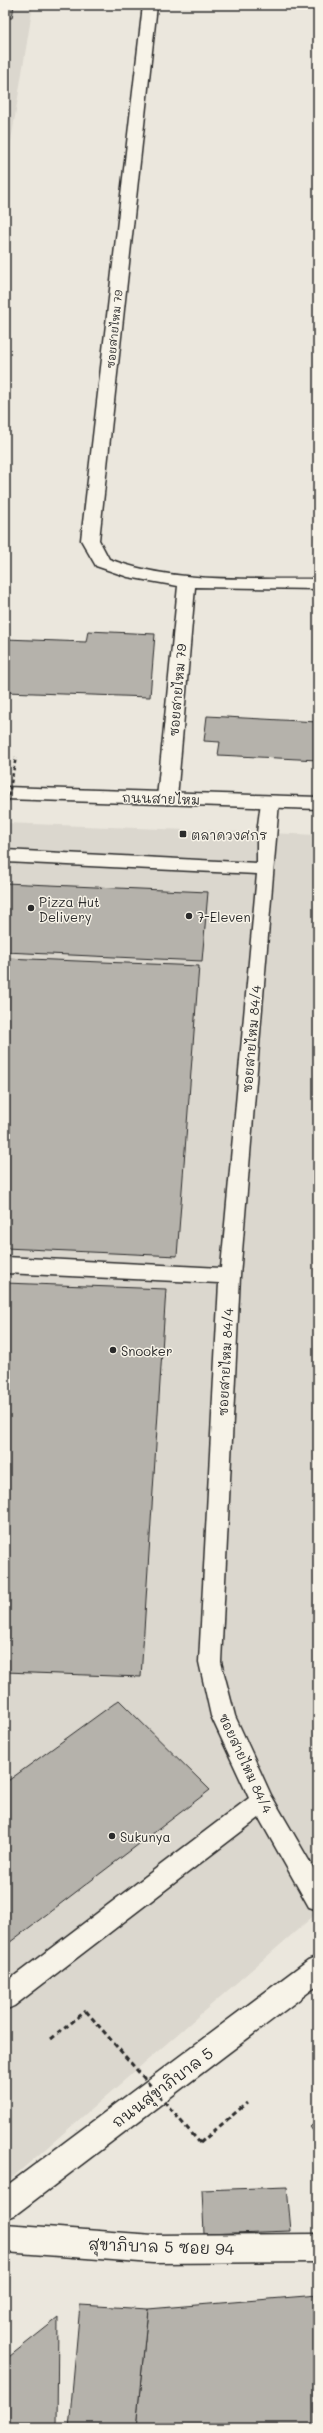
<svg xmlns="http://www.w3.org/2000/svg" width="323" height="2433" viewBox="0 0 323 2433" font-family="Mali,'Playpen Sans Thai',sans-serif">
  <style>
    .built { fill: #dbd7ce }
    .building { fill: #b5b2ab; stroke: #2b2b2b }
    .lines { fill: none; stroke-linecap: round; stroke-linejoin: round }
    .lane-casing { stroke: #2b2b2b; stroke-width: 3 }
    .street-casing { stroke: #2b2b2b; stroke-width: 3 }
    .secondary-casing { stroke: #2b2b2b; stroke-width: 3 }
    .path { stroke: #2b2b2b; stroke-width: 3; stroke-dasharray: 5 3.5; stroke-linecap: butt }
    .lane { fill: #f7f3e8; fill-rule: evenodd }
    .street { fill: #f7f3e8; fill-rule: evenodd }
    .secondary { fill: #f7f3e8; fill-rule: evenodd }
    .path-bridge-far1 { stroke: #2b2b2b; stroke-width: 2.5; stroke-dasharray: 3.5 3; stroke-linecap: butt }
    .path-bridge { stroke: #2b2b2b; stroke-width: 3; stroke-dasharray: 5 3.5; stroke-linecap: butt }
    .poi-dot { fill: #2b2b2b; stroke: #f7f3e8; stroke-width: 1.5 }
    .labels { text-anchor: middle; dominant-baseline: central; stroke-width: 3; stroke-linejoin: round; paint-order: stroke }
    .far-street-label { font-size: 11px; fill: #2b2b2b; stroke: #f7f3e8 }
    .street-label { font-size: 13px; fill: #2b2b2b; stroke: #f7f3e8 }
    .poi-label { font-size: 13px; fill: #2b2b2b; stroke: #f7f3e8; text-anchor: start }
    .near-street-label { font-size: 16px; fill: #2b2b2b; stroke: #f7f3e8 }
  </style>
  <rect width="100%" height="100%" fill="#ebe7dd"/>
  <filter id="ink" filterUnits="userSpaceOnUse"><feTurbulence type="fractalNoise" baseFrequency=".025" numOctaves="2"/><feDisplacementMap in="SourceGraphic" scale="8" xChannelSelector="R" yChannelSelector="G"/><feConvolveMatrix kernelMatrix="1 2 1 2 8 2 1 2 1" color-interpolation-filters="sRGB"/></filter>
  <g filter="url(#ink)">
    <g class="built">
      <polygon points="5,5 33,5 5,178"/>
      <polygon points="5,823 318,835 318,1912 5,2184"/>
    </g>
    <g class="building">
      <polygon points="5,5 14,5 12,18 5,18"/>
      <polygon points="88,631 155,634 150,697 5,692 5,639 86,642"/>
      <polygon points="207,716 318,722 318,760 218,755 220,742 204,741"/>
      <polygon points="5,883 208,892 202,961 5,952"/>
      <polygon points="5,958 199,966 177,1256 5,1248"/>
      <polygon points="5,1283 166,1289 141,1677 5,1672"/>
      <polygon points="119,1700 210,1790 5,1946 5,1783"/>
      <polygon points="318,2120 318,2137 310,2127"/>
      <polygon points="287,2187 291,2231 204,2234 202,2190"/>
      <polygon points="318,2295 318,2428 136,2428 148,2309"/>
      <polygon points="80,2305 148,2309 136,2428 69,2428"/>
      <polygon points="58,2318 57,2428 5,2428 5,2360"/>
    </g>
    <g class="lines">
      <defs>
        <polygon id="lane" points="270,796 276,798 279,802 240,1276 221,1662 235,1716 271,1795 318,1876 318,1910 309,1907 259,1818 14,2006 5,2010 5,1983 249,1798 211,1716 199,1662 219,1283 5,1273 5,1257 221,1268 257,874 5,862 5,850 257,863 257,833 261,802 264,798"/>
        <g id="street">
          <path d="M143 5H157L99 540 109 559C175 584 248 578 318 579V589L195 587 177 798 174 802 167 804 160 802 157 798 178 586 128 577 96 566 81 540Z"/>
          <polygon points="5,2224 153,2235 318,2234 318,2262 153,2263 5,2252"/>
        </g>
        <g id="secondary">
          <polygon points="5,787 318,797 318,809 5,799"/>
          <polygon points="318,1956 318,1985 15,2215 5,2219 5,2187 308,1960"/>
        </g>
      </defs>
      <use href="#lane" class="lane-casing"/>
      <use href="#street" class="street-casing"/>
      <use href="#secondary" class="secondary-casing"/>
      <g class="path">
        <polyline points="51,2039 86,2011"/>
        <polyline points="200,2143 247,2103"/>
      </g>
      <use href="#lane" class="lane"/>
      <use href="#street" class="street"/>
      <use href="#secondary" class="secondary"/>
      <polyline class="path-bridge-far1" points="5,815 16,757"/>
      <polyline class="path-bridge" points="86,2011 200,2143"/>
    </g>
  </g>
  <g class="poi-dot">
    <rect x="179" y="830" width="8" height="8" rx="2"/>
    <circle cx="31" cy="908" r="4"/>
    <circle cx="189" cy="916" r="4"/>
    <circle cx="113" cy="1350" r="4"/>
    <circle cx="112" cy="1836" r="4"/>
  </g>
  <g class="labels">
    <g class="far-street-label">
      <text transform="translate(114 329) rotate(-84)">ซอยสายไหม 79</text>
    </g>
    <g class="street-label">
      <text transform="translate(177 690) rotate(-85)">ซอยสายไหม 79</text>
      <text transform="translate(161 798) rotate(2)">ถนนสายไหม</text>
      <text transform="translate(251 1039) rotate(-85)">ซอยสายไหม 84/4</text>
      <text transform="translate(225 1362) rotate(-87)">ซอยสายไหม 84/4</text>
      <text transform="translate(246 1763) rotate(65)">ซอยสายไหม 84/4</text>
    </g>
    <g class="poi-label">
      <text x="191" y="834">ตลาดวงศกร</text>
      <text x="39" y="901">Pizza Hut<tspan x="39" dy="15">Delivery</tspan></text>
      <text x="197" y="916">7-Eleven</text>
      <text x="121" y="1350">Snooker</text>
      <text x="120" y="1836">Sukunya</text>
    </g>
    <g class="near-street-label">
      <text transform="translate(162 2087) rotate(-37)">ถนนสุขาภิบาล 5</text>
      <text transform="translate(161 2246) rotate(2)">สุขาภิบาล 5 ซอย 94</text>
    </g>
  </g>
  <rect width="323" height="2433" fill="none" stroke="#f7f3e8" stroke-width="20"/>
  <rect x="10" y="10" width="303" height="2413" fill="none" stroke="#2b2b2b" stroke-width="1.5" filter="url(#ink)"/>
</svg>
